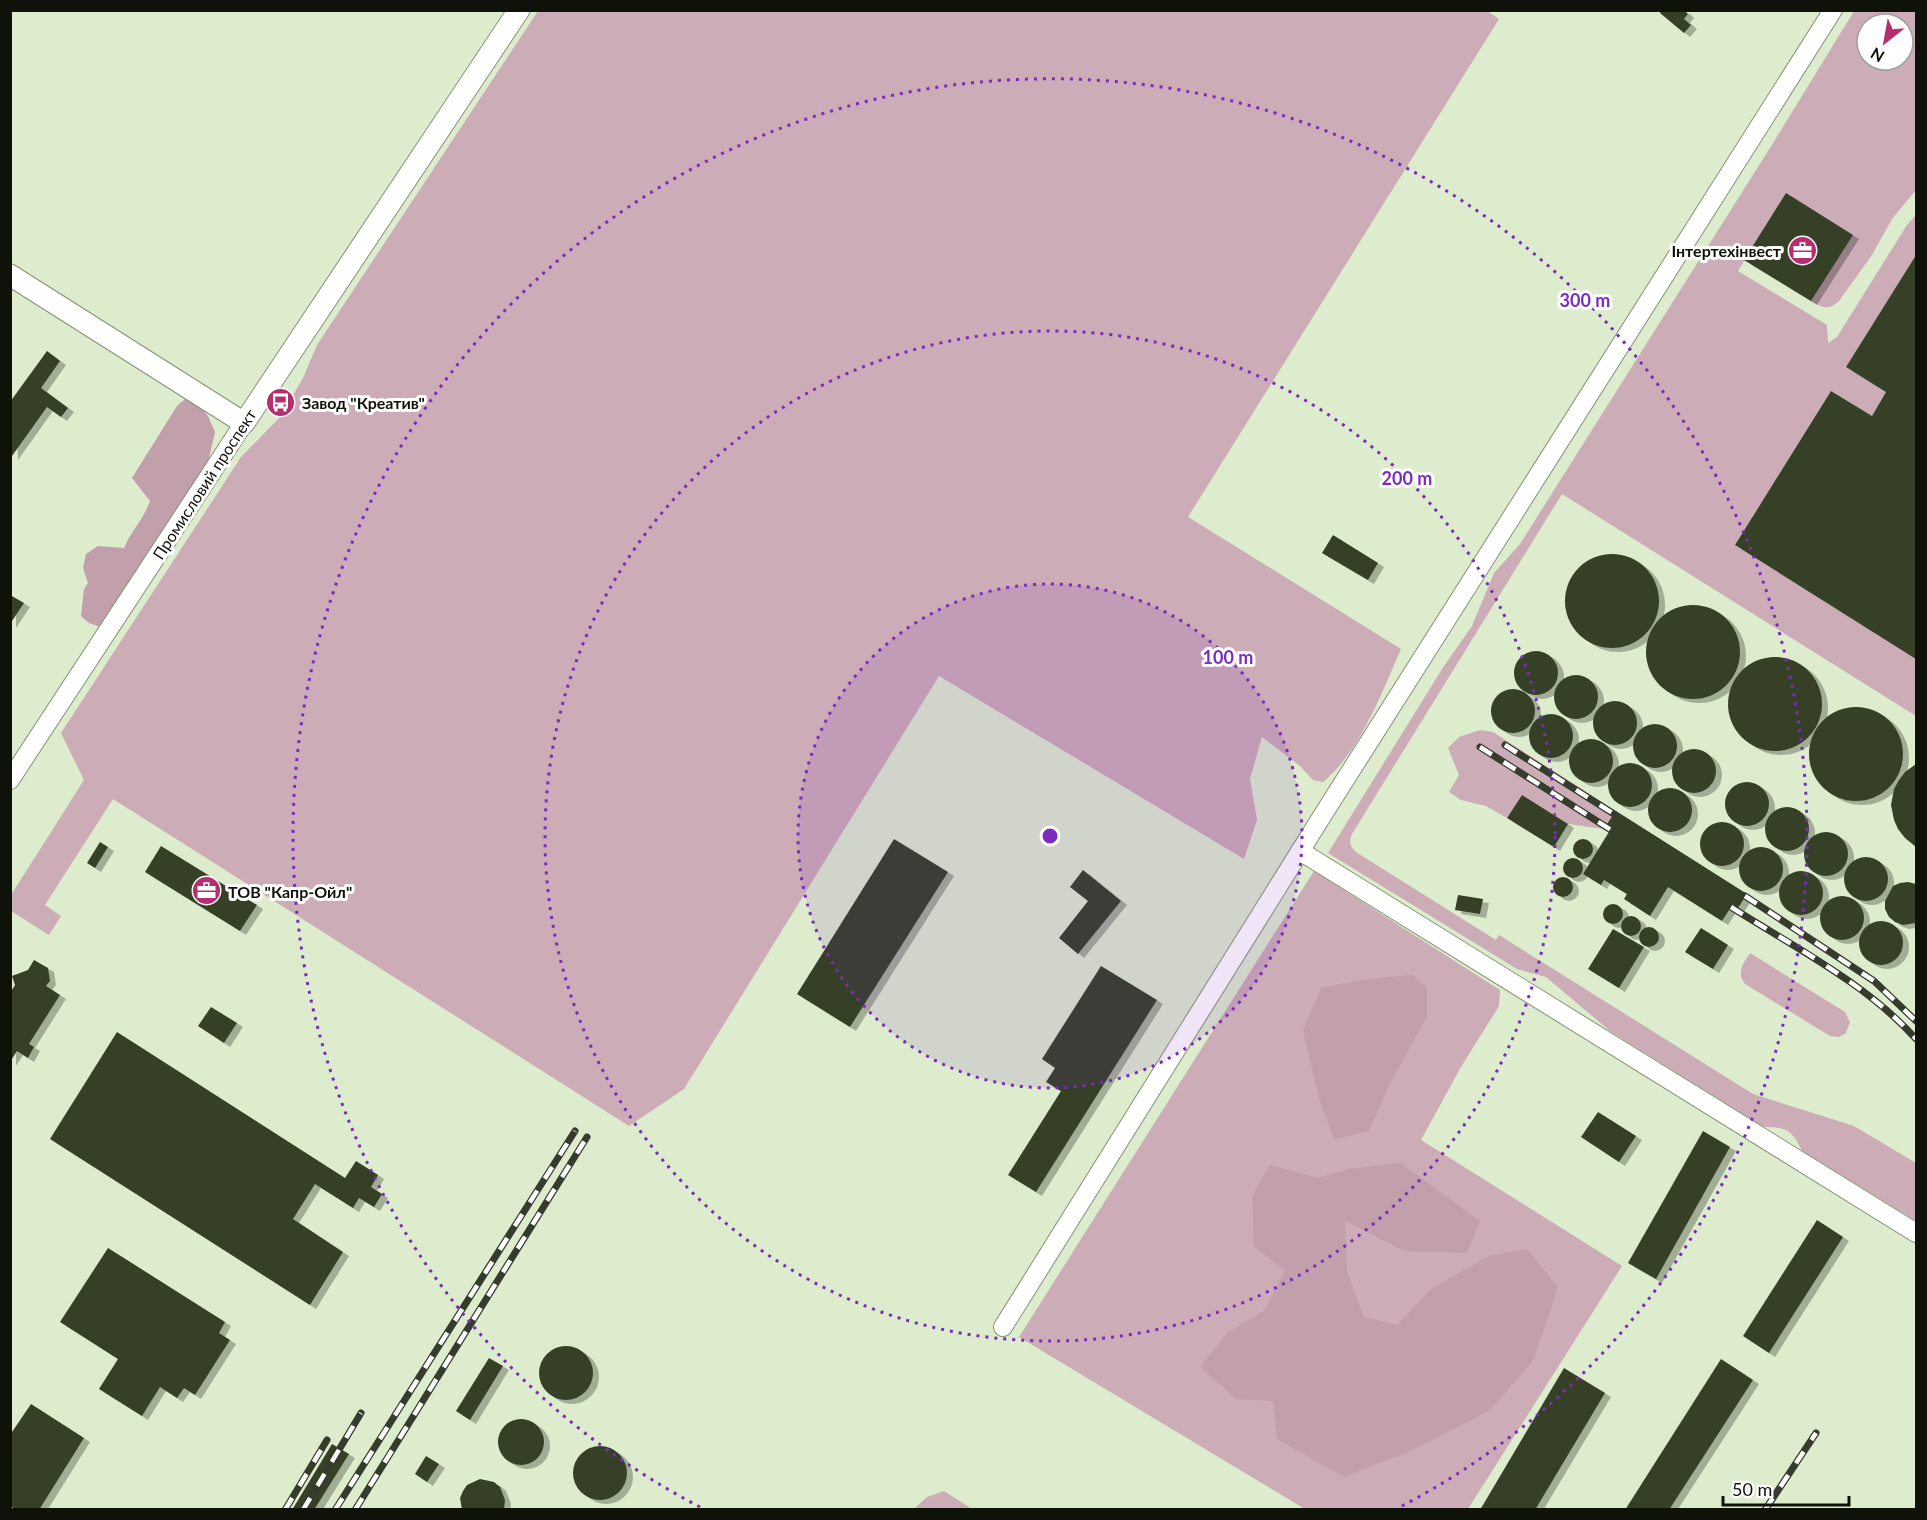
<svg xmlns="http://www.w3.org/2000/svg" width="1927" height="1520" viewBox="0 0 1927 1520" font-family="Lato,sans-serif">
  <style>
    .green { fill: #ccacb7; fill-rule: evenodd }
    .forest { fill: #c19fab }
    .building { fill: #344026; filter: url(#shadow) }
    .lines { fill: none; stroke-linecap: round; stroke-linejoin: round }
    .minor-casing { stroke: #849275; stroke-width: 20 }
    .tertiary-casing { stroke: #849275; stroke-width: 23 }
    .minor { stroke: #fff; stroke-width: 18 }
    .tertiary { stroke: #fff; stroke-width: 21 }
    .rail-casing { stroke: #353b2d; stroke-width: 7 }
    .rail { stroke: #fff; stroke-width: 4.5; stroke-dasharray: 14; stroke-linecap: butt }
    .ring { fill: none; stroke: #7b2cbf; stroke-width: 3; stroke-dasharray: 3 6 }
    .labels { text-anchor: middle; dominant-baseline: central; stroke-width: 6; stroke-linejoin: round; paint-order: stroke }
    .poi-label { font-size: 16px; font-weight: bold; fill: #0e1208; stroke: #fff; text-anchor: start }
    .street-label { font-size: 16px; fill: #0e1208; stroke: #fff }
    .centre { fill: #7b2cbf; stroke: #fff; stroke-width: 3 }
    .ring-label { font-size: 18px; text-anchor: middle; font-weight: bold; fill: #7b2cbf; stroke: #fff; stroke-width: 6; stroke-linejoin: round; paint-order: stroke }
  </style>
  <defs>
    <filter id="shadow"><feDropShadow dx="6" dy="4" stdDeviation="0" flood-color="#0004"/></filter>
  </defs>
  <rect width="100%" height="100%" fill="#ddeccd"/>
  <g class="green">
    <path d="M1487 11 1499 19 1188 517 1401 649C1382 692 1360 752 1323 782L1313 780 1300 766 1262 737 1250 779 1257 820 1244 859 939 676 684 1089 629 1126 113 799 45 905 61 916 49 935 11 911V895L84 780 61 733 241 457 281 416 303 378 317 345 538 11Z"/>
    <path d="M1854 11H1916V190L1892 219 1872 255 1839 301C1827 311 1824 308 1811 301L1852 235 1786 194 1738 271 1827 325 1828 343 1837 337 1907 225 1916 215V255L1846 367 1886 392 1872 416 1831 391 1735 545 1916 659V716L1562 494 1352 834C1348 843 1351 849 1359 854L1496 940 1499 935 1753 1094 1854 1126 1916 1163V1221L1802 1151C1792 1130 1787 1127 1763 1127L1610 1031 1546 977 1517 969 1328 853 1444 666 1472 626 1494 573 1520 544 1775 140ZM1867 24H1903V60H1867Z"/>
    <polygon points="1480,730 1493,732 1616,811 1608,824 1612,827 1611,830 1568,824 1522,795 1507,818 1486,806 1461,800 1449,792 1459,775 1448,748 1459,737"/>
    <polygon points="1314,871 1500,990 1499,1006 1461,1067 1421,1140 1622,1266 1468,1509 1305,1509 1019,1337"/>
    <path d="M1750 953 1845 1012 1850 1022 1846 1033 1839 1037 1830 1036 1745 984C1736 972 1743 964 1750 953Z"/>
    <polygon points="944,1491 972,1509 914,1509 927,1497"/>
  </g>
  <g class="forest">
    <path d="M185 399 199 404 208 416 215 432 208 462 100 627 89 623 81 616 84 589 88 583 83 568 86 554 98 546 124 548C131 531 144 519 150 501L132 478 177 406Z"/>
    <polygon points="1412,975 1427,987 1427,1017 1389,1085 1369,1131 1334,1139 1319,1099 1303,1030 1321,988 1367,979"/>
    <polygon points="1401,1163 1480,1221 1467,1253 1405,1251 1345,1221 1347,1272 1364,1317 1397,1325 1431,1289 1489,1256 1527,1249 1558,1287 1533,1361 1489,1411 1406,1453 1344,1477 1277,1439 1273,1401 1236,1399 1200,1367 1227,1333 1264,1311 1285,1271 1254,1246 1252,1196 1270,1165 1318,1178 1349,1169"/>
  </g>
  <g class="building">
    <polygon points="1661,10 1684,10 1688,14 1684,19 1691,25 1684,33 1660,13"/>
    <polygon points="1786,193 1853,235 1811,301 1744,260"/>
    <polygon points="1916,255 1916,659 1735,545 1831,391 1872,416 1886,392 1846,367"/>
    <polygon points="47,351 60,361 41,388 68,408 61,417 47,407 12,456 10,402"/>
    <polygon points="1333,535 1378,563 1368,580 1322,553"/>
    <circle cx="1612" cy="601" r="47"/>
    <polygon points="10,595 24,603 10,624"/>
    <circle cx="1693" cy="652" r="47"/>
    <circle cx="1536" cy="673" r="22"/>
    <circle cx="1775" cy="704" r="47"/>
    <circle cx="1576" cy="697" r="22"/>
    <circle cx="1513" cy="711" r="22"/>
    <circle cx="1615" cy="723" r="22"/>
    <circle cx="1856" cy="754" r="47"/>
    <circle cx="1551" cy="736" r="22"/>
    <circle cx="1655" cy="746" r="22"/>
    <circle cx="1591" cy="761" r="22"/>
    <circle cx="1694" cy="771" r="22"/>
    <circle cx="1630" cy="785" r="22"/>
    <polygon points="1916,764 1916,847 1905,838 1898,829 1894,820 1891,805 1894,789 1899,780 1905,772"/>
    <circle cx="1747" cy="804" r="22"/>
    <circle cx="1670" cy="810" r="22"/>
    <polygon points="1522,795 1568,824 1554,847 1507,818"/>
    <circle cx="1787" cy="829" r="22"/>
    <polygon points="1616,811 1747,894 1738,908 1733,904 1722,921 1668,887 1650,916 1624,899 1627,894 1604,880 1601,885 1583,874 1612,827 1607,824"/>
    <circle cx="1722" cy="844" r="22"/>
    <circle cx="1826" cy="854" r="22"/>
    <polygon points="894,839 948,872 850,1027 797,994"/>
    <circle cx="1583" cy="849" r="10"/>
    <polygon points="100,842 108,847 95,868 87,863"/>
    <polygon points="161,846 257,905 240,931 145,872"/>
    <circle cx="1761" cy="869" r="22"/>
    <circle cx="1866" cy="879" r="22"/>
    <circle cx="1573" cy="868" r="10"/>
    <polygon points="1083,870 1121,901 1078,954 1059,938 1088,901 1070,887"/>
    <circle cx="1801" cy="893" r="22"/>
    <circle cx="1563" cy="887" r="10"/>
    <polygon points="1908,882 1916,884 1916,923 1903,925 1895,922 1889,917 1885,909 1885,901 1893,886 1900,883"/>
    <polygon points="1458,895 1483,899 1480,914 1455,910"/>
    <circle cx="1842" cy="918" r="22"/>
    <circle cx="1613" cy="914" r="10"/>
    <circle cx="1631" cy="926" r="10"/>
    <circle cx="1881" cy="943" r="22"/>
    <circle cx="1649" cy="937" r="10"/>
    <polygon points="1701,928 1728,945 1713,969 1685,952"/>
    <polygon points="1613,929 1644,947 1619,988 1588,969"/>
    <polygon points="34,960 48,968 50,981 46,986 60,995 29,1044 34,1047 28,1058 17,1051 10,1062 10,993 15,985 12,976 28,970"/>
    <polygon points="1101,966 1157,1000 1036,1192 1008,1175 1061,1091 1046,1082 1055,1068 1042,1059"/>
    <polygon points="211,1007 237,1023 224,1043 198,1026"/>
    <polygon points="117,1032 345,1178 356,1161 378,1175 371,1187 382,1194 374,1207 359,1198 353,1208 315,1184 293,1219 343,1252 310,1305 50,1139"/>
    <polygon points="1598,1112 1636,1136 1619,1162 1581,1137"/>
    <polygon points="1703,1131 1730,1147 1656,1279 1628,1263"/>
    <polygon points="1817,1220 1843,1237 1769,1353 1743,1336"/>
    <polygon points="108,1248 225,1322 219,1333 230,1340 195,1395 184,1388 177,1398 160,1387 142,1416 99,1389 118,1359 60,1322"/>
    <circle cx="566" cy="1373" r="27"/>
    <polygon points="489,1358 503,1366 470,1420 456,1411"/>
    <polygon points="1721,1359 1753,1380 1669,1510 1625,1510"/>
    <polygon points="1564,1368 1605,1393 1535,1510 1480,1510"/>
    <polygon points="31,1404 84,1438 39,1510 17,1510 10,1506 10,1435"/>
    <circle cx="521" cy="1442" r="23"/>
    <polygon points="332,1444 349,1454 314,1510 292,1510"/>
    <circle cx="600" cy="1473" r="27"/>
    <polygon points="426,1456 439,1464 427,1482 415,1474"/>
    <polygon points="480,1479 494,1482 500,1487 505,1500 504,1510 462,1510 460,1498 463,1491 467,1485"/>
  </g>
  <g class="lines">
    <defs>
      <g id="minor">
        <polyline points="10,780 244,423"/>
        <polyline points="1300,851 1916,1233"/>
        <polyline points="1003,1327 1324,813 1833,10"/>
      </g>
      <polyline id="tertiary" points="10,275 244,423 519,10"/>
    </defs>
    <use href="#minor" class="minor-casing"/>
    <use href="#tertiary" class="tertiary-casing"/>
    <use href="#minor" class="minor"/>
    <use href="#tertiary" class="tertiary"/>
    <defs>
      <g id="rail">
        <polyline points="1505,745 1614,814"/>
        <polyline points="1480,747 1611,830"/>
        <polyline points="1745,896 1874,981 1916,1021"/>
        <path d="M1731 907C1794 947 1867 984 1916 1039"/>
        <polyline points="285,1510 327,1440"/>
        <polyline points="303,1510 361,1413"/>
        <polyline points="335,1510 575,1131"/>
        <polyline points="355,1510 587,1137"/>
        <polyline points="1765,1510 1816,1433"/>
      </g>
    </defs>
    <use href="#rail" class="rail-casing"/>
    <use href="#rail" class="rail"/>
  </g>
  <circle cx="1050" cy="836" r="252" fill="#7b2cbf" fill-opacity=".12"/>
  <g class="ring">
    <circle cx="1050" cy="836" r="252"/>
    <circle cx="1050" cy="836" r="505"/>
    <path d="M700 1507A757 757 0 1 1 1400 1507"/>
  </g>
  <defs>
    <symbol id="office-disc" viewBox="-11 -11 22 22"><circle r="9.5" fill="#b52e70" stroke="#fff"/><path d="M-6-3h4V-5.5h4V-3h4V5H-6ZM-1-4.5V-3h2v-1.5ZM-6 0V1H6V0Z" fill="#fff"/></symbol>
    <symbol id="bus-disc" viewBox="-11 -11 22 22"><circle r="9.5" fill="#b52e70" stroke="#fff"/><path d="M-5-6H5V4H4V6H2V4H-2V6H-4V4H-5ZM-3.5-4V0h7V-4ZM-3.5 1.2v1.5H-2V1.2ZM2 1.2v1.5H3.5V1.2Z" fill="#fff"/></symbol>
  </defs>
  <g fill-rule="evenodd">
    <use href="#office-disc" x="1786" y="234" width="33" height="33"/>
    <use href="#bus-disc" x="264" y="386" width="33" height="33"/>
    <use href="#office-disc" x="190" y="874" width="33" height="33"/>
  </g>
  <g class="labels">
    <g class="poi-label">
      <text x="1781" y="250" text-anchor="end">Інтертехінвест</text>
      <text x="302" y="402">Завод "Креатив"</text>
      <text x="228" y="891">ТОВ "Капр-Ойл"</text>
    </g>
    <g class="street-label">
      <text transform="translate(204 484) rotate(-57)">Промисловий проспект</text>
    </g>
  </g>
  <circle cx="1050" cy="836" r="9" class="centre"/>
  <g class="ring-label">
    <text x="1585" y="307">300 m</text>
    <text x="1407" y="485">200 m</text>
    <text x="1228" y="664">100 m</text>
  </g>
  <rect width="1927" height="1520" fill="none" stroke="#0e1208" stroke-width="24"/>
  <g transform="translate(1885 42) rotate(211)"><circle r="28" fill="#ffffff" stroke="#9fa09c" stroke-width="1.5"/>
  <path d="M0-4.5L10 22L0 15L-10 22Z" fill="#b52e70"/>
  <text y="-9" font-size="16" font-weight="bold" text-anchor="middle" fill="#0e1208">N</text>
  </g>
  <path d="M1723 1496v9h126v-9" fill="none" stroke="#0e1208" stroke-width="3"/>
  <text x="1732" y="1496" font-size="18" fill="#0e1208" stroke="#ffffff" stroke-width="4.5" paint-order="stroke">50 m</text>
</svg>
